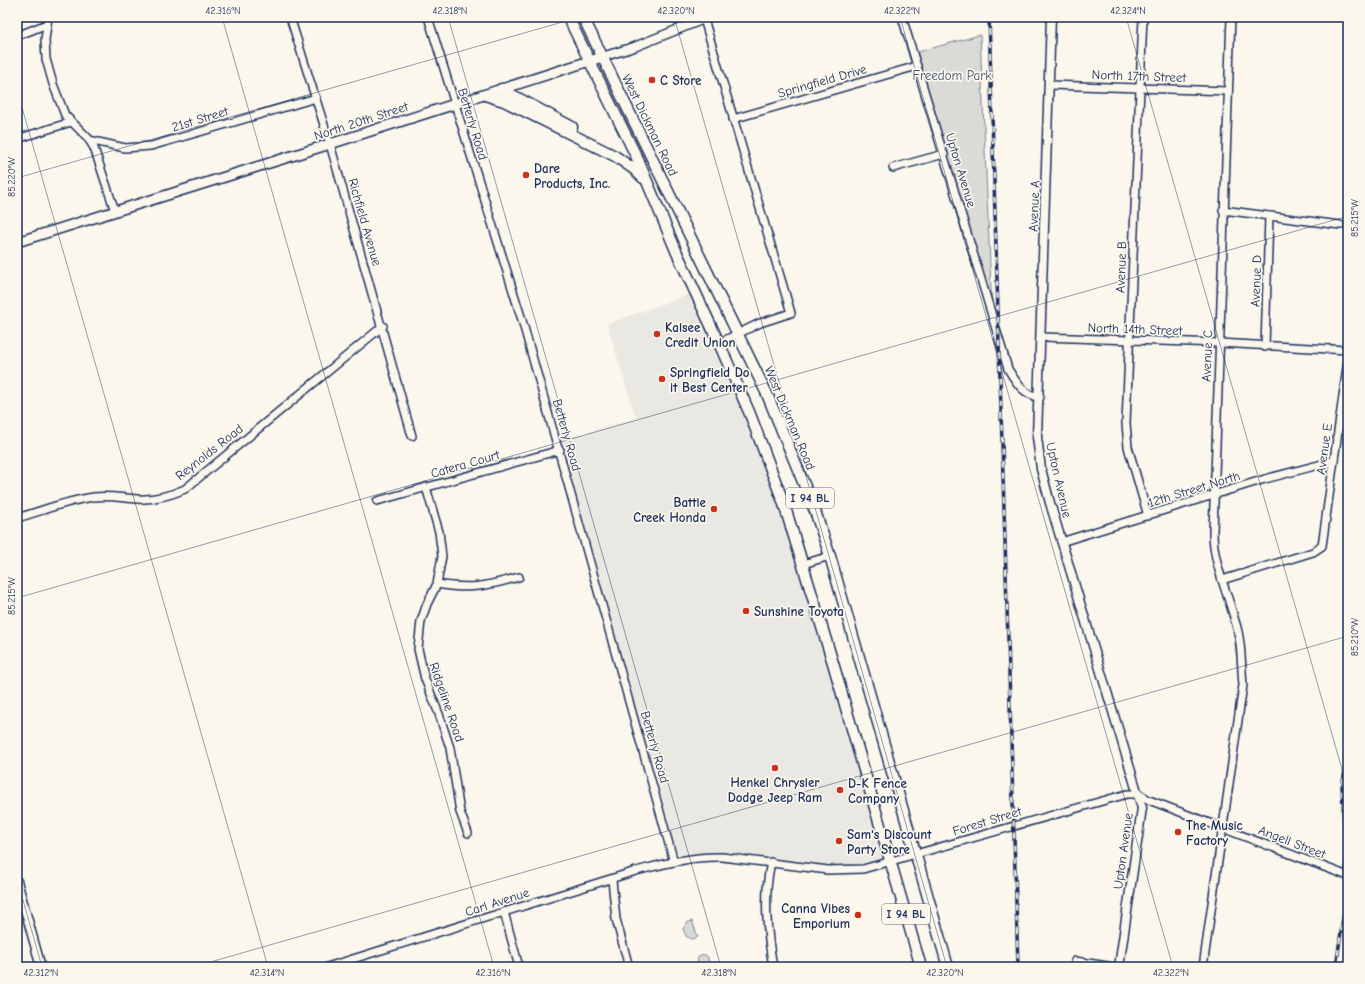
<svg xmlns="http://www.w3.org/2000/svg" width="1365" height="984" viewBox="0 0 1365 984" font-family="'Comic Neue',sans-serif">
  <style>
    .built { fill: #eae8e2 }
    .green { fill: #dadad7; stroke: #7a849a }
    .lines { fill: none; stroke-linecap: round; stroke-linejoin: round }
    .minor-casing { stroke: #1b2f5e; stroke-width: 10 }
    .tertiary-casing { stroke: #1b2f5e; stroke-width: 11 }
    .secondary-casing { stroke: #1b2f5e; stroke-width: 12 }
    .primary-casing { stroke: #1b2f5e; stroke-width: 13 }
    .minor { stroke: #fbf7ec; stroke-width: 7 }
    .tertiary { stroke: #fbf7ec; stroke-width: 8 }
    .secondary { stroke: #fbf7ec; stroke-width: 9 }
    .primary { stroke: #fbf7ec; stroke-width: 10 }
    .rail-casing { stroke: #1b2f5e; stroke-width: 3.5 }
    .rail { stroke: #fbf7ec; stroke-width: 2; stroke-dasharray: 6; stroke-linecap: butt }
    .ticks { fill: none; stroke: #1b2f5e; stroke-width: 1; stroke-opacity: 0.45 }
    .poi-dot { fill: #c8321e; stroke: #fbf7ec; stroke-width: 1.5 }
    .labels { text-anchor: middle; dominant-baseline: central; stroke-width: 3.5; stroke-linejoin: round; paint-order: stroke }
    .shield { fill: #fbf7ec; stroke: #5e6b89; stroke-width: 1 }
    .shield-label { font-size: 12px; font-weight: bold; fill: #1b2f5e }
    .park-label { font-size: 13px; fill: #415176; stroke: #fbf7ec }
    .street-label { font-size: 13px; fill: #1b2f5e; stroke: #fbf7ec }
    .poi-label { font-size: 13px; font-weight: bold; fill: #1b2f5e; stroke: #fbf7ec; text-anchor: start }
    .neatline { fill: none; stroke: #1b2f5e; stroke-width: 1.5 }
    .ticks-label { font-size: 10px; text-anchor: middle; fill: #1b2f5e }
  </style>
  <rect width="100%" height="100%" fill="#fbf7ec"/>
  <filter id="ink" filterUnits="userSpaceOnUse"><feTurbulence type="fractalNoise" baseFrequency=".025" numOctaves="2"/><feDisplacementMap in="SourceGraphic" scale="8" xChannelSelector="R" yChannelSelector="G"/><feConvolveMatrix kernelMatrix="1 2 1 2 8 2 1 2 1" color-interpolation-filters="sRGB"/></filter>
  <g filter="url(#ink)">
    <polygon class="built" points="692,293 719,353 767,467 804,576 883,851 881,858 873,862 836,867 728,852 681,854 676,851 561,439 636,418 607,324"/>
    <g class="green">
      <polygon points="980,35 992,310 914,53"/>
      <polygon points="692,921 698,937 692,939 686,936 683,929 687,923"/>
      <circle cx="703" cy="960" r="5.5"/>
    </g>
    <g class="lines">
      <defs>
        <g id="minor">
          <polyline points="48,17 45,40 46,59 53,84 65,115 88,138 94,148 115,211"/>
          <polyline points="290,17 330,144 412,436"/>
          <polyline points="428,17 522,320 674,862"/>
          <path d="M902 17 1008 369C1016 382 1023 395 1040 397"/>
          <polyline points="1143,17 1126,423 1128,447 1148,516"/>
          <polyline points="704,19 791,313 760,323 719,343"/>
          <polyline points="17,36 47,24"/>
          <polyline points="1049,85 1228,91"/>
          <polyline points="733,119 917,66"/>
          <polyline points="17,139 71,122"/>
          <polyline points="89,140 125,148 151,146 316,98"/>
          <polyline points="893,168 944,154"/>
          <polyline points="1223,210 1340,225"/>
          <polyline points="1042,337 1219,343 1348,350"/>
          <polyline points="1265,347 1269,216"/>
          <polyline points="426,487 439,532 442,556 437,584 427,604 421,621 418,649 425,679 439,714 450,748 460,812 468,833"/>
          <polyline points="377,501 560,450"/>
          <path d="M17 518C42 511 68 500 94 497 109 495 122 498 137 499 154 500 169 496 185 489L383 326"/>
          <polyline points="1061,542 1265,479 1334,461"/>
          <polyline points="803,564 830,556"/>
          <polyline points="1222,580 1313,552 1322,546 1348,360"/>
          <path d="M437 584C471 590 487 586 519 577"/>
          <path d="M771 862C763 897 767 932 773 967"/>
          <polyline points="612,880 616,919 629,967"/>
          <polyline points="504,912 519,967"/>
          <polyline points="1075,961 1114,967"/>
          <path d="M327 967 636 871C664 864 692 856 722 857L828 870 863 869 1127 794H1139L1149 800 1348 876"/>
          <path d="M1203 967 1243 685C1241 664 1242 641 1235 621 1227 591 1213 563 1213 532L1231 17"/>
        </g>
        <g id="tertiary">
          <polyline points="1051,17 1037,437 1041,469 1050,503 1142,808 1119,967"/>
          <polyline points="602,57 634,47 709,17"/>
          <polyline points="17,881 41,967"/>
        </g>
        <polyline id="secondary" points="17,242 330,144 602,57"/>
        <g id="primary">
          <polyline points="568,17 638,160 677,253 719,343 750,414 784,504 833,663 921,967"/>
          <polyline points="583,17 767,394 815,511 830,556 948,967"/>
          <polyline points="501,89 572,127"/>
          <polyline points="485,95 504,101 615,156 635,170 643,178"/>
        </g>
      </defs>
      <use href="#minor" class="minor-casing"/>
      <use href="#tertiary" class="tertiary-casing"/>
      <use href="#secondary" class="secondary-casing"/>
      <use href="#primary" class="primary-casing"/>
      <use href="#minor" class="minor"/>
      <use href="#tertiary" class="tertiary"/>
      <use href="#secondary" class="secondary"/>
      <use href="#primary" class="primary"/>
      <defs>
        <g id="rail">
          <polyline points="989,17 1018,967"/>
          <polyline points="1348,755 1342,787 1348,903"/>
          <polyline points="1336,967 1346,897"/>
        </g>
      </defs>
      <use href="#rail" class="rail-casing"/>
      <use href="#rail" class="rail"/>
    </g>
  </g>
  <path class="ticks" d="M222 17 494 967M448 17 721 967M674 17 947 967M900 17 1173 967M1126 17 1348 790M17 90 268 967M17 178 580 17M17 598 1348 216M17 879 42 967M193 967 1348 636"/>
  <g class="poi-dot">
    <circle cx="652" cy="80" r="4"/>
    <circle cx="526" cy="175" r="4"/>
    <circle cx="657" cy="334" r="4"/>
    <circle cx="662" cy="379" r="4"/>
    <circle cx="714" cy="509" r="4"/>
    <circle cx="746" cy="611" r="4"/>
    <circle cx="775" cy="768" r="4"/>
    <circle cx="840" cy="790" r="4"/>
    <circle cx="1178" cy="832" r="4"/>
    <circle cx="839" cy="841" r="4"/>
    <circle cx="858" cy="915" r="4"/>
  </g>
  <g class="labels">
    <g class="shield">
      <rect x="786" y="488" width="48" height="20" rx="3"/>
      <rect x="882" y="904" width="48" height="20" rx="3"/>
    </g>
    <g class="shield-label">
      <text x="810" y="498">I 94 BL</text>
      <text x="906" y="914">I 94 BL</text>
    </g>
    <g class="park-label">
      <text x="952" y="75">Freedom Park</text>
    </g>
    <g class="street-label">
      <text transform="translate(1139 76) rotate(2)">North 17th Street</text>
      <text transform="translate(822 81) rotate(-16)">Springfield Drive</text>
      <text transform="translate(200 119) rotate(-17)">21st Street</text>
      <text transform="translate(361 121) rotate(-18)">North 20th Street</text>
      <text transform="translate(473 124) rotate(73)">Betterly Road</text>
      <text transform="translate(650 125) rotate(64)">West Dickman Road</text>
      <text transform="translate(961 170) rotate(73)">Upton Avenue</text>
      <text transform="translate(1034 206) rotate(-88)">Avenue A</text>
      <text transform="translate(365 222) rotate(74)">Richfield Avenue</text>
      <text transform="translate(1121 267) rotate(-88)">Avenue B</text>
      <text transform="translate(1256 281) rotate(-88)">Avenue D</text>
      <text transform="translate(1135 329) rotate(2)">North 14th Street</text>
      <text transform="translate(1207 356) rotate(-88)">Avenue C</text>
      <text transform="translate(790 418) rotate(67)">West Dickman Road</text>
      <text transform="translate(567 435) rotate(74)">Betterly Road</text>
      <text transform="translate(1324 449) rotate(-82)">Avenue E</text>
      <text transform="translate(209 452) rotate(-38)">Reynolds Road</text>
      <text transform="translate(465 464) rotate(-16)">Catera Court</text>
      <text transform="translate(1059 480) rotate(77)">Upton Avenue</text>
      <text transform="translate(1194 489) rotate(-17)">12th Street North</text>
      <text transform="translate(447 702) rotate(71)">Ridgeline Road</text>
      <text transform="translate(655 747) rotate(74)">Betterly Road</text>
      <text transform="translate(987 821) rotate(-17)">Forest Street</text>
      <text transform="translate(1292 842) rotate(21)">Angell Street</text>
      <text transform="translate(1123 851) rotate(-82)">Upton Avenue</text>
      <text transform="translate(497 902) rotate(-18)">Carl Avenue</text>
    </g>
    <g class="poi-label">
      <text x="660" y="80">C Store</text>
      <text x="534" y="168">Dare<tspan x="534" dy="15">Products, Inc.</tspan></text>
      <text x="665" y="327">Kalsee<tspan x="665" dy="15">Credit Union</tspan></text>
      <text x="670" y="372">Springfield Do<tspan x="670" dy="15">it Best Center</tspan></text>
      <text x="706" y="502" text-anchor="end">Battle<tspan x="706" dy="15">Creek Honda</tspan></text>
      <text x="754" y="611">Sunshine Toyota</text>
      <text x="775" y="782" text-anchor="middle">Henkel Chrysler<tspan x="775" dy="15">Dodge Jeep Ram</tspan></text>
      <text x="848" y="783">D-K Fence<tspan x="848" dy="15">Company</tspan></text>
      <text x="1186" y="825">The Music<tspan x="1186" dy="15">Factory</tspan></text>
      <text x="847" y="834">Sam's Discount<tspan x="847" dy="15">Party Store</tspan></text>
      <text x="850" y="908" text-anchor="end">Canna Vibes<tspan x="850" dy="15">Emporium</tspan></text>
    </g>
  </g>
  <rect width="1365" height="984" fill="none" stroke="#fbf7ec" stroke-width="44"/>
  <rect x="22" y="22" width="1321" height="940" class="neatline"/>
  <g class="ticks-label">
    <text x="223" y="14">42.316°N</text>
    <text x="450" y="14">42.318°N</text>
    <text x="676" y="14">42.320°N</text>
    <text x="902" y="14">42.322°N</text>
    <text x="1128" y="14">42.324°N</text>
    <text transform="translate(11 177) rotate(-90)" y="4">85.220°W</text>
    <text transform="translate(1354 218) rotate(-90)" y="4">85.215°W</text>
    <text transform="translate(11 596) rotate(-90)" y="4">85.215°W</text>
    <text transform="translate(1354 637) rotate(-90)" y="4">85.210°W</text>
    <text x="41" y="976">42.312°N</text>
    <text x="267" y="976">42.314°N</text>
    <text x="493" y="976">42.316°N</text>
    <text x="719" y="976">42.318°N</text>
    <text x="945" y="976">42.320°N</text>
    <text x="1171" y="976">42.322°N</text>
  </g>
</svg>
